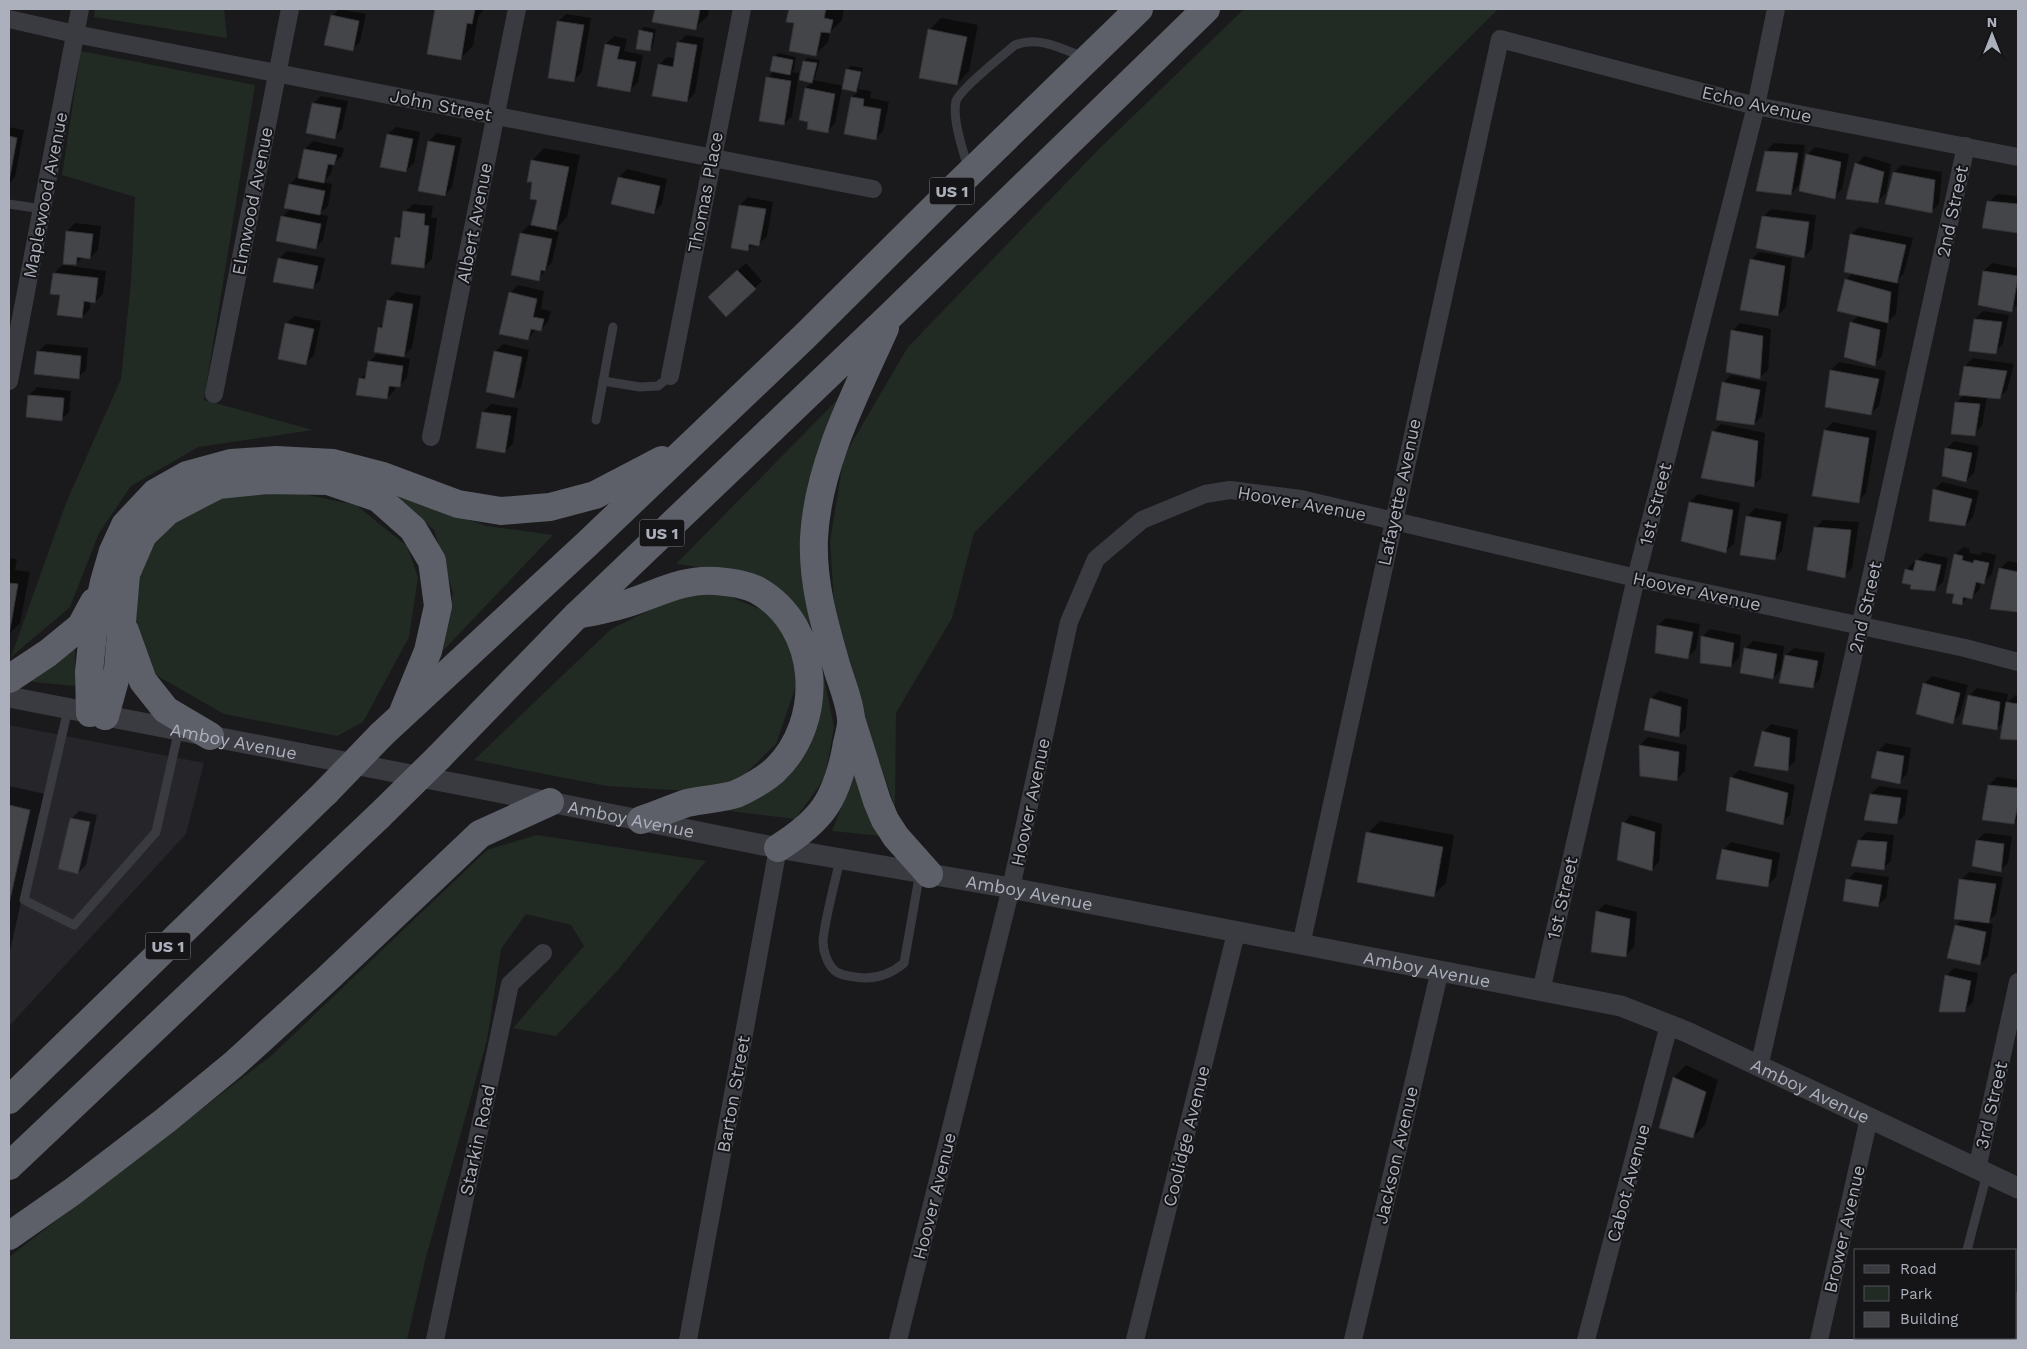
<svg xmlns="http://www.w3.org/2000/svg" width="2027" height="1349" viewBox="0 0 2027 1349" font-family="'Work Sans',sans-serif">
  <style>
    .built { fill: #262529 }
    .green { fill: #212b23 }
    .shadow { fill: #0007 }
    .building { fill: #444549; stroke: #343338 }
    .lines { fill: none; stroke-linecap: round; stroke-linejoin: round }
    .service { stroke: #3a3b41; stroke-width: 9 }
    .minor { stroke: #3a3b41; stroke-width: 18 }
    .tertiary { stroke: #3a3b41; stroke-width: 21 }
    .trunk { stroke: #5e6069; stroke-width: 28 }
    .trunk-bridge { stroke: #5e6069; stroke-width: 28 }
    .labels { text-anchor: middle; dominant-baseline: central; stroke-width: 4; stroke-linejoin: round; paint-order: stroke }
    .shield { fill: #151517; stroke: #7f828a; stroke-width: 1 }
    .shield-label { font-size: 16px; font-weight: bold; fill: #acb0bc }
    .street-label { font-size: 18px; fill: #acb0bc; stroke: #151517 }
  </style>
  <rect width="100%" height="100%" fill="#1a1a1c"/>
  <polygon class="built" points="9,725 204,763 186,834 9,1026"/>
  <g class="green">
    <polygon points="95,9 224,9 227,38 94,17"/>
    <polygon points="1244,9 1498,9 974,533 952,618 896,713 895,807 875,750 835,619 830,541 844,456 908,347 1099,149"/>
    <polygon points="81,51 255,85 204,400 313,430 198,447 131,486 99,533 70,607 11,657 66,503 121,379 131,282 135,197 62,175"/>
    <polygon points="841,396 807,588 811,630 758,575 676,564"/>
    <polygon points="279,489 356,505 407,546 418,577 409,637 363,722 337,736 224,714 149,671 129,616 131,586 158,533 208,501"/>
    <polygon points="393,494 487,526 553,535 438,656 453,593 434,530"/>
    <polygon points="718,592 768,612 790,643 797,683 776,744 739,780 690,791 606,786 474,760 611,629 675,598"/>
    <polygon points="75,644 75,686 24,681"/>
    <polygon points="823,672 834,727 825,778 795,819 722,810 804,753"/>
    <polygon points="856,768 883,836 832,831"/>
    <polygon points="537,835 706,861 617,971 556,1036 513,1028 584,946 571,925 526,914 501,949 487,1040 426,1257 407,1340 9,1340 9,1257 272,1055 487,850"/>
  </g>
  <g class="shadow">
    <polygon points="339,9 366,14 360,42 352,50 332,16"/>
    <polygon points="436,9 484,9 478,17 473,46 460,59 429,53"/>
    <polygon points="656,9 709,9 708,16 695,28 654,21"/>
    <polygon points="790,9 844,9 842,20 830,32 828,42 816,54 795,22 788,21"/>
    <polygon points="566,14 591,18 582,72 574,80 558,22"/>
    <polygon points="941,18 978,25 969,71 957,84 929,30"/>
    <polygon points="644,27 656,29 653,46 650,50 640,31"/>
    <polygon points="686,35 704,38 695,93 687,101 659,65 667,57 676,58 678,43"/>
    <polygon points="614,36 627,39 624,51 643,55 638,82 630,90 606,44"/>
    <polygon points="778,53 796,57 794,70 791,72 799,73 792,116 784,124 768,78 774,71 774,57"/>
    <polygon points="807,58 820,60 815,78 813,80 844,86 847,69 851,66 863,68 858,89 871,91 870,98 889,102 883,131 875,139 846,133 852,97 859,91 842,88 835,123 828,131 810,121 806,88 812,82 800,79 804,61"/>
    <polygon points="321,96 348,101 342,129 335,137 313,104"/>
    <polygon points="9,127 24,130 15,177 9,184"/>
    <polygon points="396,127 420,132 414,163 406,171 388,134"/>
    <polygon points="437,133 462,138 452,187 445,195 429,141"/>
    <polygon points="313,141 344,148 342,156 333,164 331,174 323,182 332,184 328,206 319,214 328,216 323,240 315,248 278,240 283,216 291,208 290,184 298,176 305,149"/>
    <polygon points="1774,143 1805,145 1799,185 1791,194 1766,151"/>
    <polygon points="1815,147 1849,154 1842,189 1834,197 1807,155"/>
    <polygon points="544,148 580,155 567,217 554,231 559,232 552,262 538,279 521,233 529,225 532,226 538,199 534,181 532,161"/>
    <polygon points="1864,156 1891,164 1886,193 1878,201 1857,164"/>
    <polygon points="1902,165 1942,172 1939,204 1931,212 1894,172"/>
    <polygon points="627,169 667,179 662,204 654,212 619,177"/>
    <polygon points="1997,194 2018,196 2018,231 1983,227 1989,202"/>
    <polygon points="748,197 773,202 767,236 759,244 754,243 747,250 740,205"/>
    <polygon points="413,204 433,206 431,218 437,218 432,259 424,267 396,238 402,232 405,212"/>
    <polygon points="1771,209 1816,215 1812,249 1804,257 1763,217"/>
    <polygon points="75,223 101,226 98,250 90,258 83,257 76,264 67,231"/>
    <polygon points="1859,227 1913,238 1904,273 1895,283 1899,284 1896,314 1888,322 1882,356 1874,364 1851,323 1859,315 1846,280 1853,272 1851,235"/>
    <polygon points="287,251 325,258 320,280 312,288 279,259"/>
    <polygon points="1759,252 1792,258 1786,307 1778,315 1751,260"/>
    <polygon points="746,263 762,281 755,288 718,289"/>
    <polygon points="1992,263 2018,268 2018,304 2011,311 1984,271"/>
    <polygon points="62,265 106,271 103,294 95,302 90,301 90,309 82,317 61,294 54,273"/>
    <polygon points="518,285 544,291 541,309 551,311 548,322 541,329 536,329 528,339 510,293"/>
    <polygon points="396,292 421,296 412,348 402,357 410,359 407,378 399,386 395,386 395,390 387,398 360,379 368,371 369,362 377,354 391,356 379,328 384,322 388,300"/>
    <polygon points="1983,311 2009,315 2003,344 1995,352 1975,319"/>
    <polygon points="294,316 321,321 314,355 306,363 286,324"/>
    <polygon points="1740,323 1771,329 1768,370 1760,377 1733,330"/>
    <polygon points="46,344 88,348 86,370 78,377 38,352"/>
    <polygon points="503,344 529,350 521,388 513,396 495,352"/>
    <polygon points="1973,358 2014,364 2007,390 1999,398 1987,396 1982,426 1974,434 1956,403 1965,394 1965,366"/>
    <polygon points="1839,362 1886,371 1879,406 1871,413 1831,370"/>
    <polygon points="1731,375 1767,382 1762,416 1754,424 1723,383"/>
    <polygon points="37,387 71,391 69,412 61,420 27,416 29,395"/>
    <polygon points="491,404 518,408 513,444 505,451 483,412"/>
    <polygon points="1833,422 1877,431 1866,493 1858,501 1825,430"/>
    <polygon points="1721,424 1765,433 1761,478 1753,486 1713,432"/>
    <polygon points="1954,441 1979,446 1974,473 1966,481 1946,449"/>
    <polygon points="1942,482 1979,491 1973,517 1965,525 1934,490"/>
    <polygon points="1698,494 1740,503 1734,544 1726,551 1690,502"/>
    <polygon points="1755,508 1788,514 1782,551 1774,559 1742,554 1748,516"/>
    <polygon points="1823,520 1859,522 1852,568 1844,576 1815,528"/>
    <polygon points="1963,547 1970,549 1969,553 1980,555 1983,552 1996,555 1992,574 1984,582 1981,582 1979,590 1971,598 1968,597 1961,604 1955,593 1955,555"/>
    <polygon points="1925,553 1948,558 1943,582 1935,589 1912,584 1906,570 1914,562 1916,562"/>
    <polygon points="9,558 17,559 15,570 30,572 20,623 9,634"/>
    <polygon points="2008,561 2018,563 2018,611 1991,608 2000,569"/>
    <polygon points="1666,618 1700,624 1696,649 1688,657 1658,625"/>
    <polygon points="1710,629 1741,635 1739,658 1731,666 1702,637"/>
    <polygon points="1753,641 1784,646 1781,670 1773,678 1745,649"/>
    <polygon points="1794,648 1825,653 1820,679 1812,687 1786,655"/>
    <polygon points="1932,676 1968,685 1960,714 1952,722 1924,684"/>
    <polygon points="1977,688 2008,694 2006,704 2015,695 2018,696 2018,739 2002,738 2005,720 1996,729 1969,696"/>
    <polygon points="1659,691 1688,699 1686,728 1678,736 1651,699"/>
    <polygon points="1771,724 1798,730 1795,761 1787,769 1764,731"/>
    <polygon points="1648,737 1687,745 1685,771 1677,779 1641,774 1640,745"/>
    <polygon points="1886,743 1911,748 1907,774 1899,782 1878,751"/>
    <polygon points="1739,770 1795,785 1790,815 1782,823 1731,778"/>
    <polygon points="1997,777 2018,780 2018,819 2014,823 1989,785"/>
    <polygon points="9,786 45,794 11,947 9,949"/>
    <polygon points="1879,786 1908,790 1905,815 1897,822 1871,794"/>
    <polygon points="79,811 97,815 86,865 78,873 71,819"/>
    <polygon points="1631,815 1662,824 1659,862 1651,870 1624,823"/>
    <polygon points="1380,821 1454,835 1446,883 1433,895 1368,833"/>
    <polygon points="1867,832 1894,835 1891,861 1883,868 1859,840"/>
    <polygon points="1985,833 2012,836 2008,863 2000,871 1977,840"/>
    <polygon points="1731,842 1780,853 1776,877 1768,885 1723,850"/>
    <polygon points="1855,872 1889,877 1886,898 1878,905 1847,880"/>
    <polygon points="1969,872 2003,877 1996,914 1987,923 1993,924 1988,956 1980,964 1956,926 1962,919 1961,880"/>
    <polygon points="1605,904 1637,912 1634,947 1626,955 1597,912"/>
    <polygon points="1954,968 1978,973 1973,1002 1965,1010 1946,976"/>
    <polygon points="1686,1065 1718,1080 1705,1125 1693,1137 1660,1127 1674,1077"/>
    <polygon points="2018,1273 2018,1340 1979,1340 1980,1338 2016,1338 2016,1275"/>
  </g>
  <g class="building">
    <polygon points="435,9 475,9 472,24 467,23 461,60 427,54"/>
    <polygon points="655,9 700,9 696,30 652,22"/>
    <polygon points="789,9 826,9 824,18 833,20 830,33 821,32 816,56 789,51 794,23 786,22"/>
    <polygon points="331,15 359,21 353,51 324,45"/>
    <polygon points="557,21 584,25 574,82 548,78"/>
    <polygon points="928,29 967,37 957,85 919,78"/>
    <polygon points="639,30 653,33 650,51 636,49"/>
    <polygon points="677,42 697,45 687,102 652,96 658,64 673,67"/>
    <polygon points="605,44 620,47 617,59 636,62 630,92 597,86"/>
    <polygon points="773,56 793,60 790,75 770,71"/>
    <polygon points="803,61 817,63 812,83 799,80"/>
    <polygon points="846,69 861,72 856,92 842,89"/>
    <polygon points="766,77 791,81 784,125 759,121"/>
    <polygon points="805,88 835,94 828,133 807,129 808,122 799,120"/>
    <polygon points="851,97 864,99 863,106 881,109 876,140 844,134"/>
    <polygon points="312,103 341,108 335,139 306,133"/>
    <polygon points="387,134 413,139 406,172 380,167"/>
    <polygon points="9,136 17,138 9,181"/>
    <polygon points="428,141 455,146 445,196 418,191"/>
    <polygon points="304,149 337,155 334,165 328,164 324,183 298,178"/>
    <polygon points="1765,151 1798,153 1791,195 1756,191"/>
    <polygon points="1806,154 1841,162 1835,199 1799,191"/>
    <polygon points="531,160 569,167 556,230 531,225 537,200 530,199 532,182 527,182"/>
    <polygon points="1855,163 1884,172 1878,203 1846,199"/>
    <polygon points="1893,172 1935,180 1932,213 1885,204"/>
    <polygon points="618,177 660,186 654,214 611,204"/>
    <polygon points="289,184 325,191 320,215 284,208"/>
    <polygon points="1987,201 2018,204 2018,233 1982,228"/>
    <polygon points="739,205 766,209 759,246 749,244 748,251 731,248"/>
    <polygon points="403,211 425,214 424,225 429,226 424,268 391,264 395,237 400,238"/>
    <polygon points="281,216 321,224 316,249 276,241"/>
    <polygon points="1762,216 1809,222 1804,258 1756,248"/>
    <polygon points="66,231 93,234 90,259 77,257 76,265 63,264"/>
    <polygon points="520,233 552,239 545,271 541,270 539,281 511,275"/>
    <polygon points="1850,234 1906,245 1897,283 1844,272"/>
    <polygon points="278,258 318,266 313,289 273,282"/>
    <polygon points="1750,259 1785,266 1778,316 1740,310"/>
    <polygon points="737,270 756,289 726,317 708,297"/>
    <polygon points="1983,271 2018,276 2012,312 1978,305"/>
    <polygon points="53,273 98,278 95,303 84,301 82,318 57,315 60,295 50,294"/>
    <polygon points="1845,279 1891,292 1888,323 1837,311"/>
    <polygon points="509,292 537,299 533,317 544,319 541,331 531,329 528,340 499,334"/>
    <polygon points="387,300 413,304 404,357 374,352 378,327 382,328"/>
    <polygon points="1974,319 2002,322 1996,354 1969,351"/>
    <polygon points="1850,322 1880,330 1875,366 1844,357"/>
    <polygon points="285,323 314,329 306,365 278,359"/>
    <polygon points="1731,330 1763,336 1760,379 1726,372"/>
    <polygon points="37,351 81,356 79,379 34,374"/>
    <polygon points="494,351 522,357 514,398 486,392"/>
    <polygon points="368,361 403,366 400,387 389,386 387,399 356,395 359,378 365,379"/>
    <polygon points="1964,366 2007,371 2000,399 1959,395"/>
    <polygon points="1830,370 1879,379 1871,415 1825,407"/>
    <polygon points="1722,382 1760,390 1754,425 1716,420"/>
    <polygon points="28,395 64,398 62,421 26,417"/>
    <polygon points="1955,402 1980,404 1975,436 1951,434"/>
    <polygon points="482,412 511,416 505,453 476,448"/>
    <polygon points="1824,430 1869,438 1859,503 1812,496"/>
    <polygon points="1712,431 1758,441 1754,487 1701,478"/>
    <polygon points="1945,448 1972,453 1966,482 1942,476"/>
    <polygon points="1933,489 1972,499 1965,526 1929,521"/>
    <polygon points="1689,502 1733,510 1726,553 1681,541"/>
    <polygon points="1746,516 1781,522 1775,560 1740,555"/>
    <polygon points="1814,527 1851,530 1845,578 1807,570"/>
    <polygon points="1954,554 1963,556 1962,560 1973,563 1974,560 1989,563 1984,584 1976,582 1972,599 1963,597 1962,605 1952,603 1954,594 1946,593"/>
    <polygon points="1916,560 1941,565 1935,591 1910,589 1911,585 1902,583 1905,569 1913,571"/>
    <polygon points="1999,568 2018,572 2018,612 1990,609"/>
    <polygon points="9,583 18,584 9,635"/>
    <polygon points="1657,625 1693,632 1688,659 1655,653"/>
    <polygon points="1701,636 1734,643 1731,667 1700,663"/>
    <polygon points="1744,648 1777,654 1773,679 1740,673"/>
    <polygon points="1785,655 1818,661 1813,688 1779,683"/>
    <polygon points="1923,683 1960,693 1953,724 1916,714"/>
    <polygon points="1968,695 2000,702 1997,730 1962,724"/>
    <polygon points="1650,698 1681,707 1679,737 1644,730"/>
    <polygon points="2006,702 2018,704 2018,740 2000,739"/>
    <polygon points="1762,731 1790,738 1788,771 1754,766"/>
    <polygon points="1639,745 1679,752 1677,781 1640,776"/>
    <polygon points="1877,751 1904,756 1900,784 1871,778"/>
    <polygon points="1730,777 1788,793 1783,825 1726,811"/>
    <polygon points="1988,785 2018,788 2018,804 2014,824 1982,820"/>
    <polygon points="1870,794 1901,798 1897,824 1864,820"/>
    <polygon points="9,805 30,810 9,904"/>
    <polygon points="70,818 90,822 78,874 58,869"/>
    <polygon points="1622,822 1655,832 1652,871 1617,860"/>
    <polygon points="1366,832 1443,847 1434,897 1357,882"/>
    <polygon points="1858,840 1887,842 1884,870 1851,866"/>
    <polygon points="1976,840 2004,844 2001,872 1972,866"/>
    <polygon points="1722,849 1772,860 1768,887 1716,879"/>
    <polygon points="1846,879 1882,885 1878,907 1843,901"/>
    <polygon points="1959,879 1996,884 1989,923 1954,919"/>
    <polygon points="1596,911 1630,919 1626,957 1591,952"/>
    <polygon points="1955,925 1986,932 1980,965 1947,958"/>
    <polygon points="1945,975 1971,981 1965,1012 1939,1012"/>
    <polygon points="1673,1077 1706,1092 1693,1138 1659,1128"/>
    <polygon points="2016,1292 2018,1293 2018,1340 1977,1340 1978,1338 2016,1338"/>
  </g>
  <g class="lines">
    <g class="service">
      <path d="M968 168C963 150 952 119 956 101 960 89 1003 55 1015 45 1038 36 1061 48 1083 57"/>
      <polyline points="9,204 42,209"/>
      <polyline points="603,381 640,387 658,386 670,376"/>
      <polyline points="596,420 613,327"/>
      <polyline points="68,709 24,900 74,925 156,832 179,729"/>
      <path d="M840 859C835 884 825 917 823 941 823 951 827 963 834 970 839 975 848 976 855 977 873 980 890 975 904 963L920 872"/>
      <polyline points="1967,1250 1987,1174"/>
      <polyline points="1944,1340 1944,1338"/>
    </g>
    <g class="minor">
      <polyline points="9,19 75,34 873,189"/>
      <polyline points="670,376 742,9"/>
      <polyline points="9,381 80,9"/>
      <polyline points="214,394 290,9"/>
      <polyline points="431,437 517,9"/>
      <polyline points="1301,945 1500,39 1756,106 2018,157"/>
      <polyline points="1541,991 1636,578 1756,106 1776,9"/>
      <polyline points="1759,1067 1860,627 1966,146"/>
      <polyline points="1977,1169 2018,982"/>
      <polyline points="435,1340 510,984 543,953"/>
      <polyline points="688,1340 778,848"/>
      <polyline points="898,1340 1011,888 1069,622 1096,559 1142,520 1205,494 1230,490 1301,499 1636,578 1965,648 2018,662"/>
      <polyline points="1135,1340 1236,933"/>
      <polyline points="1353,1340 1440,970"/>
      <polyline points="1586,1340 1669,1025"/>
      <polyline points="1819,1340 1869,1118"/>
    </g>
    <path class="tertiary" id="s1" d="M9 697 550 802 778 848 1011 888 1621 1006 1687 1032 2018 1188"/>
    <g class="trunk">
      <path d="M577 615C593 612 609 609 625 604 655 595 683 578 716 581 729 582 745 584 757 590 821 626 826 721 775 770 765 779 748 789 736 794 721 799 703 799 687 803 672 808 656 815 641 820"/>
      <polyline points="125,631 143,681 166,710 210,736"/>
      <polyline points="9,679 48,653 81,626 94,602"/>
      <polyline points="90,713 89,672 93,633 104,582 113,551 125,525 155,493 187,475 231,463 276,460 333,463 383,476 458,504 501,511 550,507 595,495 662,460"/>
      <polyline points="105,716 118,669 126,574 143,535 168,511 218,485 267,480 328,481 378,498 413,529 432,561 438,606 428,651 403,712"/>
      <polyline points="852,722 877,801 885,820 896,837 929,874"/>
      <polyline points="381,735 588,543 804,337 949,193 1139,9"/>
      <polyline points="439,757 576,616 891,315 1206,9"/>
      <path d="M778 848C822 820 836 800 846 749 847 740 852 728 851 719 850 703 842 684 837 668 825 626 812 583 814 538 818 464 855 395 885 328"/>
      <polyline points="9,1100 326,792"/>
      <polyline points="9,1166 379,816"/>
      <polyline points="9,1236 72,1192 166,1120 234,1064 326,980 480,834 550,802"/>
    </g>
    <g class="trunk-bridge">
      <polyline points="326,792 381,735"/>
      <polyline points="379,816 439,757"/>
    </g>
  </g>
  <g class="labels">
    <g class="shield">
      <rect x="929.5" y="177.5" width="45" height="27" rx="4"/>
      <rect x="639.5" y="519.5" width="45" height="27" rx="4"/>
      <rect x="145.5" y="932.5" width="45" height="27" rx="4"/>
    </g>
    <g class="shield-label">
      <text x="952" y="191">US 1</text>
      <text x="662" y="533">US 1</text>
      <text x="168" y="946">US 1</text>
    </g>
    <g class="street-label">
      <text transform="translate(1757 104) rotate(13)">Echo Avenue</text>
      <text transform="translate(441 105) rotate(11)">John Street</text>
      <text transform="translate(705 192) rotate(-79)">Thomas Place</text>
      <text transform="translate(45 195) rotate(-79)">Maplewood Avenue</text>
      <text transform="translate(252 201) rotate(-79)">Elmwood Avenue</text>
      <text transform="translate(1952 211) rotate(-78)">2nd Street</text>
      <text transform="translate(474 223) rotate(-79)">Albert Avenue</text>
      <text transform="translate(1399 492) rotate(-78)">Lafayette Avenue</text>
      <text transform="translate(1302 503) rotate(10)">Hoover Avenue</text>
      <text transform="translate(1655 504) rotate(-76)">1st Street</text>
      <text transform="translate(1697 591) rotate(12)">Hoover Avenue</text>
      <text transform="translate(1865 607) rotate(-77)">2nd Street</text>
      <text stroke="none"><textPath href="#s1" startOffset="229">Amboy Avenue</textPath></text>
      <text transform="translate(1030 802) rotate(-78)">Hoover Avenue</text>
      <text stroke="none"><textPath href="#s1" startOffset="634">Amboy Avenue</textPath></text>
      <text stroke="none"><textPath href="#s1" startOffset="1039">Amboy Avenue</textPath></text>
      <text transform="translate(1562 898) rotate(-77)">1st Street</text>
      <text stroke="none"><textPath href="#s1" startOffset="1444">Amboy Avenue</textPath></text>
      <text stroke="none"><textPath href="#s1" startOffset="1849">Amboy Avenue</textPath></text>
      <text transform="translate(733 1094) rotate(-80)">Barton Street</text>
      <text transform="translate(1991 1105) rotate(-77)">3rd Street</text>
      <text transform="translate(1186 1136) rotate(-76)">Coolidge Avenue</text>
      <text transform="translate(477 1140) rotate(-78)">Starkin Road</text>
      <text transform="translate(1396 1155) rotate(-77)">Jackson Avenue</text>
      <text transform="translate(1628 1183) rotate(-75)">Cabot Avenue</text>
      <text transform="translate(934 1196) rotate(-76)">Hoover Avenue</text>
      <text transform="translate(1844 1229) rotate(-77)">Brower Avenue</text>
    </g>
  </g>
  <rect width="2027" height="1349" fill="none" stroke="#acb0bc" stroke-width="20"/>
  <rect x="1854" y="1249" width="162" height="90" fill="#151517" stroke="#515359"/>
  <rect x="1864" y="1265" width="25" height="8" fill="#3a3b41" stroke="#515359"/>
  <text x="1900" y="1274" font-size="15" fill="#acb0bc">Road</text>
  <rect x="1864" y="1286" width="25" height="15" fill="#212b23" stroke="#515359"/>
  <text x="1900" y="1299" font-size="15" fill="#acb0bc">Park</text>
  <rect x="1864" y="1312" width="25" height="15" fill="#444549" stroke="#515359"/>
  <text x="1900" y="1324" font-size="15" fill="#acb0bc">Building</text>
  <g transform="translate(1992 35)" stroke="#151517" stroke-width="4" paint-order="stroke">
  <path d="M0-4L9 19L0 12L-9 19Z" fill="#acb0bc"/>
  <text y="-8" font-size="14" font-weight="bold" text-anchor="middle" fill="#acb0bc">N</text>
  </g>
</svg>
